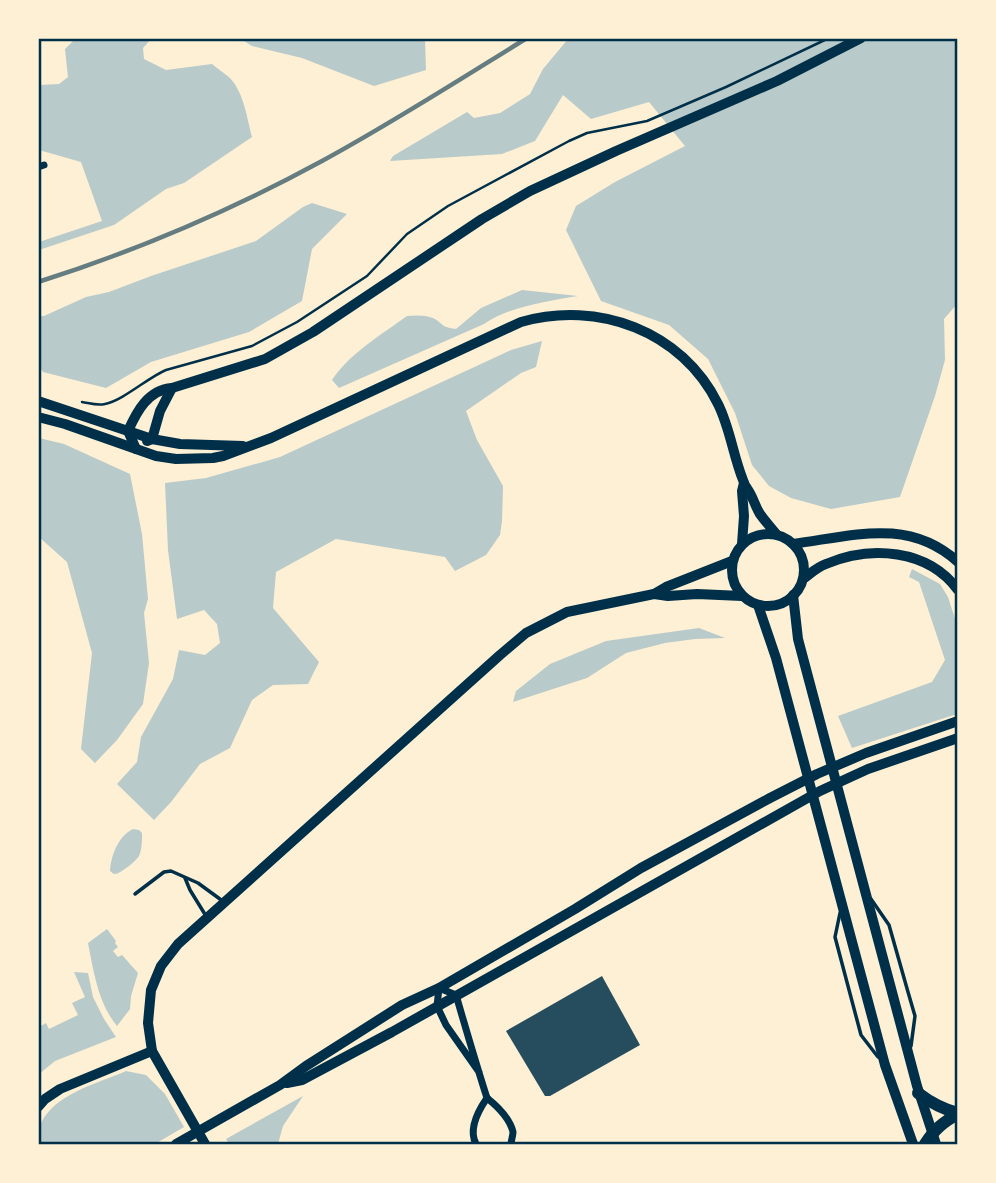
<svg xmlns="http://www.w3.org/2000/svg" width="996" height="1183" viewBox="0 0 996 1183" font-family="Karla,sans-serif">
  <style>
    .green { fill: #b9caca }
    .building { fill: #264d5e }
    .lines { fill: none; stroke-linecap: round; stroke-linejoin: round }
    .path { stroke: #003049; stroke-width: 2.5 }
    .service { stroke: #003049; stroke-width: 3.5 }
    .minor { stroke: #003049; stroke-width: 7 }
    .tertiary { stroke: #003049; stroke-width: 10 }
    .secondary { stroke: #003049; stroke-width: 10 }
    .trunk { stroke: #003049; stroke-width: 12 }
    .rail { stroke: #657d81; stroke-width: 4.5 }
    .neatline { fill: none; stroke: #003049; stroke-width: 2.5 }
  </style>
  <rect width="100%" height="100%" fill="#fdf0d5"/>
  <g class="green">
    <path d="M75 39H151L143 48 144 59 166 70 212 64C217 68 224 73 230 78 244 93 247 118 252 137L184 183 166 189 114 225 39 250V242L102 221 81 162 39 150V85L59 84 68 77 65 49Z"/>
    <polygon points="241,39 425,39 426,70 374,86 302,58 252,46"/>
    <polygon points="568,39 957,39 957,304 944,319 945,360 935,396 900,497 831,509 791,498 769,486 752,465 735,413 708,359 669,325 601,301 566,230 576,206 615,182 685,146 649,102 591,119 563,95 535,141 502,154 390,161 393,156 467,112 474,118 500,113 530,94 543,69"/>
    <polygon points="312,203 347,214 312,249 302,301 249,332 151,362 106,388 43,372 39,366 39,316 44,316 86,297 109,292 151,276 256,241 303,207"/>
    <path d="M522 290 578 296C548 301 508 307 484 324L339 388 332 380C350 353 381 335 407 316 415 315 426 315 433 318 444 324 440 327 456 329L481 308Z"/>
    <polygon points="542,341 536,367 521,373 466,411 477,440 503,486 502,521 500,535 486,555 455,571 445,557 336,539 276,572 273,608 319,662 308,684 273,685 252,700 230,748 200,764 171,802 154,820 117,784 137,762 141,737 173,679 179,650 205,655 220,643 217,624 204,610 177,619 168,550 165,483 206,478 280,457 511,350"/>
    <polygon points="39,438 64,444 130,474 142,534 148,599 144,613 149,663 143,704 117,740 95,763 81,749 92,653 67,562 39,537"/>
    <polygon points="912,569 940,584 948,597 957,625 957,714 852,748 838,716 932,682 945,660 919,582 909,577"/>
    <polygon points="699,628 725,638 695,639 665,643 626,653 587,678 513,702 516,691 550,664 606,641"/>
    <path d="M133 829 139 830 142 833C142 840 142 850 139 856 136 861 120 874 115 874 113 874 112 872 110 871 111 856 118 836 133 829Z"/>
    <path d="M107 929 116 941 115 943 118 947 113 951 118 957 122 955 138 973 131 996 130 1009 117 1026C98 1003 94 973 88 943Z"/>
    <polygon points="74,972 88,973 93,997 104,1019 116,1037 55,1061 39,1074 39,1027 46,1023 49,1029 78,1015 72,1003 85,997"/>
    <path d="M126 1071 146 1075 165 1094 184 1127 155 1144H39C39 1139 38 1133 39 1128 51 1094 97 1084 126 1071Z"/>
    <polygon points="303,1096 283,1126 278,1144 229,1144 226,1139"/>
  </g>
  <polygon class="building" points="602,976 640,1045 550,1096 545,1096 506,1031"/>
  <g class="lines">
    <path class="path" d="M82 402C89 403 97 406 105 404 124 400 147 378 166 370L252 346 297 322 367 276 407 234 448 206 569 141 587 133 647 121 726 87 829 38"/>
    <g class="service">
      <polyline points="185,878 190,890 206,916"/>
      <polyline points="135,894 164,872 171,871 198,883 224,902"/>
      <polyline points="871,899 889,925 908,992 915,1016 911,1046"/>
      <polyline points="840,913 835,937 861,1035 878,1057"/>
    </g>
    <g class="minor">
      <polyline points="38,167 44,165"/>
      <path d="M479 1072 446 1025 437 1006 439 988 456 995C466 1029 476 1064 487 1098"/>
      <path d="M487 1098C497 1106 510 1119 513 1132 513 1135 511 1142 511 1144"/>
      <path d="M476 1144C468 1129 478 1111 487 1098"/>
    </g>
    <g class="tertiary">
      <path d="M793 544C853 536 908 517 958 562"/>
      <path d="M803 579C810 574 817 567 826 564 870 545 928 549 958 590"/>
      <polyline points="654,594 668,596 697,594 742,596"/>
      <polyline points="287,1083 302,1080 392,1032 820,791 868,769 958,738"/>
      <polyline points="38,1107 45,1099 60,1089 152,1051"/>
      <polyline points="176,1144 280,1085 306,1066 402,1005 439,988 575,909 641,868 770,798 817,774 866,753 958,721"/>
      <polyline points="205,1144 152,1051 148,1023 151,990 161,966 178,944 500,655 526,633 567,612 654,594 666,587 732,561"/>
    </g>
    <g class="secondary">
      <polyline points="38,401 152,439 180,444 243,446"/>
      <path d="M38 417 65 424 156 456 176 459 213 458 223 456 271 438 521 322C598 300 682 331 718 404 730 428 733 455 743 480 745 487 744 483 748 490 753 497 755 506 760 514 765 521 771 528 777 535"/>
      <polyline points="147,441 152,439 160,411 172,388"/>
      <path d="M136 449 128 431C137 411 148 390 172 388L265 359 313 332 482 219 530 191 616 151 777 81 861 38"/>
      <circle cx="768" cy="570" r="36"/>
      <polyline points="742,544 744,516 742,491 744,483"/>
      <polyline points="793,595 798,639 917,1086 936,1144"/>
      <polyline points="758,605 776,658 885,1065 913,1144"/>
    </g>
    <g class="trunk">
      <path d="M918 1093C931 1103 942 1109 958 1113"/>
      <path d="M925 1144C934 1130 943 1122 958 1114"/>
    </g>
    <path class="rail" d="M38 282C136 251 232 210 322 161 392 123 459 80 527 38"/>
  </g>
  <rect width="996" height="1183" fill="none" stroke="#fdf0d5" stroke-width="80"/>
  <rect x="40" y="40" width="916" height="1103" class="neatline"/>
</svg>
